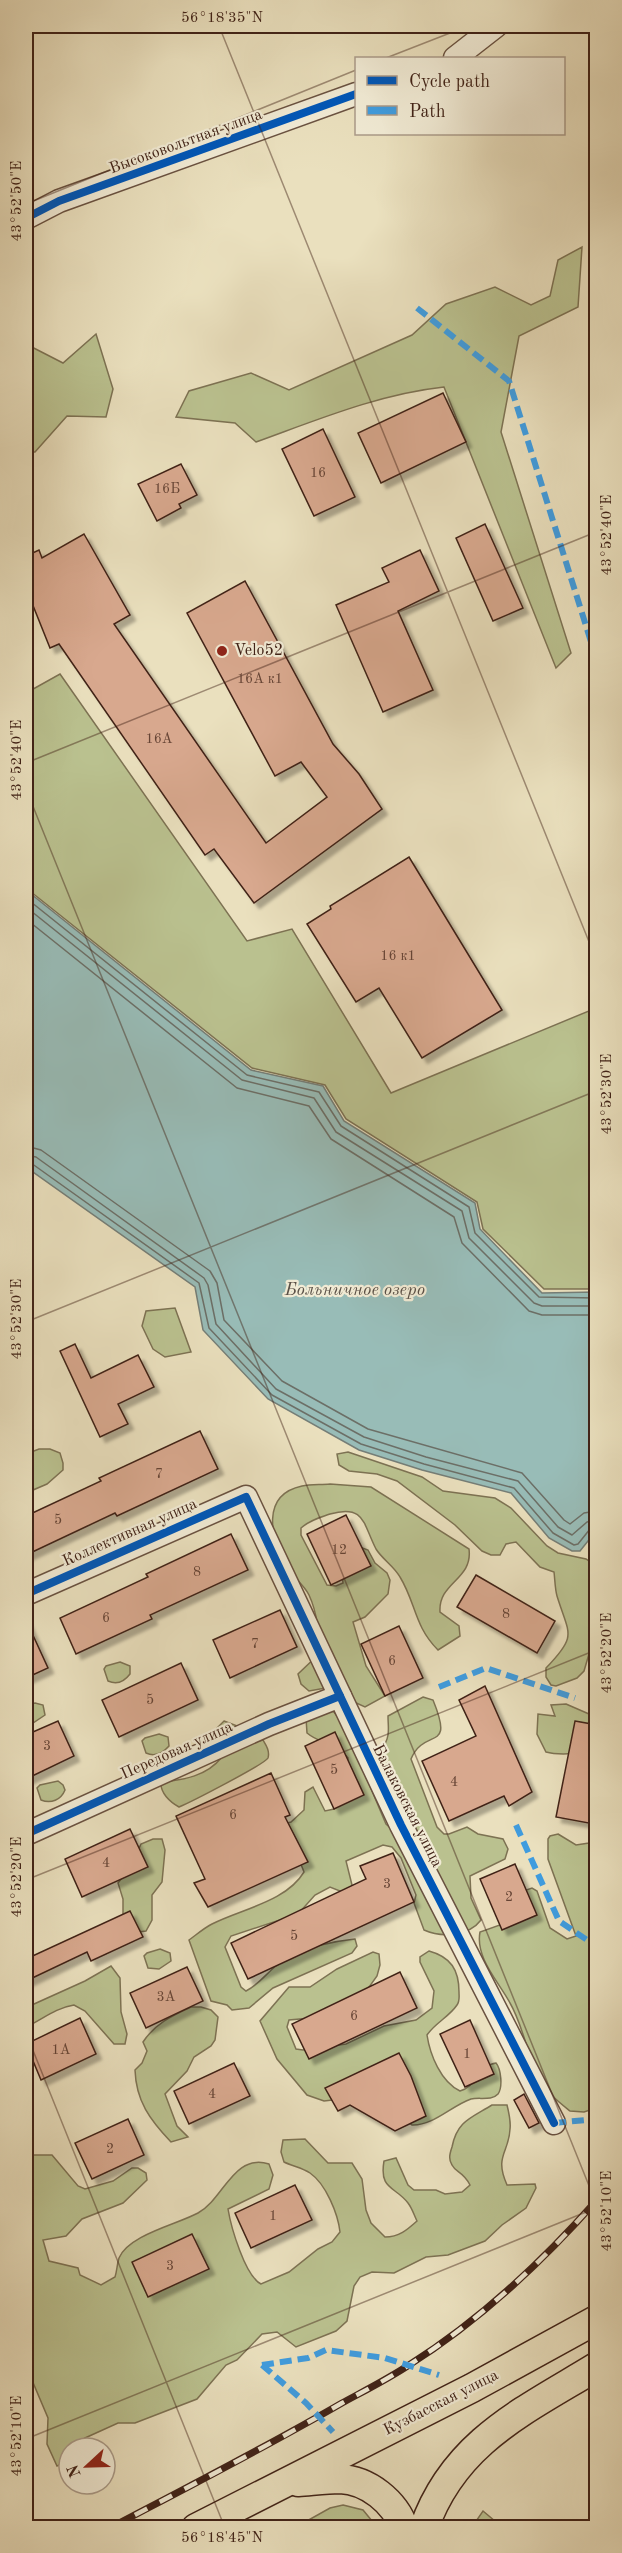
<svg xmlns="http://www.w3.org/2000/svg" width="622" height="2553" viewBox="0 0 622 2553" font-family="'Old Standard TT',serif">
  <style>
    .green { fill: #bac18f; stroke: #7d7253; stroke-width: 1.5 }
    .water { fill: #98bcb7; stroke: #757e77; stroke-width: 1.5 }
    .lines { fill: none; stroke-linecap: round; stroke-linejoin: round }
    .shore { stroke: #6c6f67; stroke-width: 1.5 }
    .building { fill: #d8a88e; stroke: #402217; stroke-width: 1.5; filter: url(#shadow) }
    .minor-casing { stroke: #6a5241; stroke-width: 25 }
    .major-casing { stroke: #402217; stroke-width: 31 }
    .minor { stroke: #f1ebd5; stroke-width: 22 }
    .major { stroke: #eae0be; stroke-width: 28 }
    .rail-casing { stroke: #402217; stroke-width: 7 }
    .rail { stroke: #f1ebd5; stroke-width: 4.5; stroke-dasharray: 14; stroke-linecap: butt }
    .quiet { stroke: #3f9cdf; stroke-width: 6; stroke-dasharray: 12 6; stroke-linecap: butt }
    .cycleway-casing { stroke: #f1ebd5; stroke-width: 11 }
    .cycleway { stroke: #0057b8; stroke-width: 8 }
    .ticks { fill: none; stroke: #402217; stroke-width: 1.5; stroke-opacity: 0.45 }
    .poi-dot { fill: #8f2418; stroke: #f1ebd5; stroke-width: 2 }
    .labels { text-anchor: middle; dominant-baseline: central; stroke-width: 4.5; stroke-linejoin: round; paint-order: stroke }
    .number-label { font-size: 14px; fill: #664435 }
    .street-label { font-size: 16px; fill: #402217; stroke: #f1ebd5 }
    .poi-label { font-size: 16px; fill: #402217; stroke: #f1ebd5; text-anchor: start }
    .water-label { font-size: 18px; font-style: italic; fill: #5a5047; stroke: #f1ebd5 }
    .neatline { fill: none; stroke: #402217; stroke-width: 2 }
    .ticks-label { font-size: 15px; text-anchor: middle; fill: #402217 }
  </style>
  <defs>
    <filter id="shadow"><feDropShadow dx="5.5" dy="5.5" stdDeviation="1.5" flood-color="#0004"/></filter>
  </defs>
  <rect width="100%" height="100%" fill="#eae0be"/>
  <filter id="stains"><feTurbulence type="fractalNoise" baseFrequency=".00333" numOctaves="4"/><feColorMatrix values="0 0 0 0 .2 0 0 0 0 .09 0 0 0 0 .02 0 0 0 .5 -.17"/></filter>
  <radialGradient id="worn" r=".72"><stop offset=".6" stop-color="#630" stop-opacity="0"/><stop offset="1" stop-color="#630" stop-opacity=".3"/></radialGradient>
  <g class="green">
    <path d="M582 247 578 307 519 336 501 432 571 653 556 668 444 387C379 394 317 420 256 442L235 423 176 417 189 391 251 373 289 390 412 335 446 304 495 287 531 305 550 296 558 260Z"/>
    <polygon points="96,334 113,389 106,417 67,416 35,452 26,452 26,344 63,363"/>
    <polygon points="60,674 247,941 292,929 391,1093 596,1008 596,1289 544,1289 483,1229 477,1202 346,1119 325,1085 252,1068 26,888 26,693"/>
    <polygon points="175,1308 191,1352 165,1357 153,1349 142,1326 146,1311"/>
    <polygon points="39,1449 50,1449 60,1453 63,1463 63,1470 47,1484 26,1493 26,1454"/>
    <path d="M348 1452 422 1477 443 1491 495 1498 511 1508 547 1546 558 1553 586 1559 593 1564 596 1574V1630L584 1671 577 1678 556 1686 551 1685 546 1677V1668C578 1635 569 1635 557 1596 555 1589 555 1580 554 1572L540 1567 516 1542 506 1544 500 1555H491L482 1551 455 1525 397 1481 377 1474 349 1471 339 1465 337 1454Z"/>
    <path d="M330 1484 371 1487 469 1549C473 1580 438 1582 440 1612L459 1626 460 1636 438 1650C414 1626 416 1603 400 1577 394 1566 382 1559 376 1549 363 1524 365 1504 330 1514 319 1518 310 1520 301 1528V1535L327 1585 336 1586 343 1583 339 1547 347 1542 368 1550 375 1563 387 1573 390 1580 388 1594 365 1617 353 1622 366 1666 385 1696 365 1707 352 1701 331 1687 309 1691 301 1684 298 1674 319 1654C320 1636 317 1612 309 1595 303 1583 292 1577 286 1566 271 1538 260 1495 302 1486 311 1484 321 1485 330 1484Z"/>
    <path d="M120 1662 130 1666V1674C124 1682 117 1685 108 1681L104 1669 106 1666Z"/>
    <path d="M423 1697 433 1700C455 1754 425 1726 411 1759L437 1827 444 1834H449L467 1827 478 1834 503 1839 508 1849 505 1859 470 1876 471 1898 481 1920C469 1936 442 1938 424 1930L414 1903 416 1895 401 1858 392 1847 383 1845 346 1861 355 1897 330 1887 315 1895 298 1914 231 1936 225 1947 241 1987 246 1991C260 1984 269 1970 282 1961 300 1948 334 1941 355 1939L357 1946 352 1953 273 1988 249 2008 232 2010 227 2005 211 2001 189 1940C196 1935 204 1928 212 1924 241 1909 286 1902 304 1872L300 1862 273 1827 291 1822 304 1810 305 1792 313 1787 325 1811 334 1809 342 1802 348 1758C338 1744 320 1744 307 1733L306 1718 327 1708 334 1712 345 1727 386 1824 401 1837 414 1826C415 1799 387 1783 382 1758 380 1749 387 1744 388 1735 389 1729 388 1723 388 1716Z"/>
    <polygon points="35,1703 43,1705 45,1715 33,1723 26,1723 26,1705"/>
    <path d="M566 1704 596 1717V1754C578 1751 563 1757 546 1752L537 1734 538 1714 555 1716 551 1705Z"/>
    <path d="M224 1721 240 1727 247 1744 263 1740C266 1745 270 1751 268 1758 265 1764 191 1802 179 1807 170 1802 160 1793 161 1782 184 1780 207 1776 222 1757L216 1740V1729Z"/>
    <path d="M159 1734 168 1737 169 1746C163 1753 155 1757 146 1753L142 1741 145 1738Z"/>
    <path d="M58 1781 63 1785 65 1790C61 1800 51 1804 41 1800L37 1788 40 1785Z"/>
    <path d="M558 1834 576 1845 589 1843 596 1837V2108L584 2112 570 2111C560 2103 547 2093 541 2081 527 2057 524 2027 510 2003 499 1982 475 1958 480 1932L500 1925 512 1895 532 1888 537 1891 550 1928 567 1939 576 1936 548 1859V1839L550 1836Z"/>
    <polygon points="153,1839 162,1839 165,1850 162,1882 152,1895 152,1920 146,1931 123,1934 123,1899 118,1883 131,1866 141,1844"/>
    <polygon points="160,1949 170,1953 171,1961 159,1969 148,1968 144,1956 147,1953"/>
    <path d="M429 1951C451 1957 459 1970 459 1992 459 1997 460 2001 457 2005 449 2017 435 2023 427 2035 430 2055 441 2082 460 2091 476 2087 480 2065 496 2063 501 2069 503 2087 498 2094 492 2101 479 2097 471 2099 451 2106 433 2126 412 2125L408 2122 341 2099 324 2101 307 2095 277 2059 260 2021 289 1987H310L337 1969 373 1952 379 1954 380 1965 377 1976 367 1990 322 2017 289 2020 287 2027 296 2049 303 2050 346 2044 384 2026 416 2020 432 2008 434 1991 420 1962V1957Z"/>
    <path d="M111 1966 120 1978 121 2012 127 2034 125 2044H114L85 2011 74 2005C55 2008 43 2019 26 2027V1996L34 2004 85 1981Z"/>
    <path d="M191 2007H201L211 2010 218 2017 215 2040 211 2046 194 2057 187 2071 165 2094 177 2126 188 2137 171 2142C150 2120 136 2101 135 2070L142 2063 147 2051 143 2042C155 2024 171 2016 191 2007Z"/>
    <path d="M492 2105H507C509 2113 511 2121 510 2129 509 2153 494 2156 507 2185L535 2184 536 2188 526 2208 502 2225 485 2241 448 2255 426 2257 394 2273 372 2272 360 2277 354 2286 347 2321 336 2331 296 2347 277 2332 262 2334 237 2360 226 2365 197 2399 135 2423H118L85 2438 69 2448 66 2462 57 2466 47 2444 48 2418 26 2366V2203L27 2196 26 2158 29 2155H52L78 2186 85 2189 113 2181 132 2168H138L146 2173 147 2180 123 2203 82 2219 66 2236 43 2240 49 2261 78 2268 80 2275 101 2285 115 2277C117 2271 117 2264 119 2258 128 2235 178 2224 198 2213 224 2199 233 2153 269 2164L273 2175 269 2189 228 2209C231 2227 245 2276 261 2284L289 2272 318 2249 332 2242 340 2232C338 2214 326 2184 310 2173 303 2168 292 2166 284 2162L281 2152 283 2140 305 2139 328 2163H352L362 2179 366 2210 371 2223 385 2237C399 2237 407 2230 417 2221 414 2215 412 2208 408 2203 395 2186 379 2190 384 2161L396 2158 408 2185 414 2190H436L445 2194 462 2192 470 2185C463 2171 456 2173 452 2165 448 2159 450 2153 452 2147 457 2121 471 2118 492 2105Z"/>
    <polygon points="343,2505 363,2510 377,2527 296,2527 330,2508"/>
    <polygon points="483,2511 502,2527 472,2527"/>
  </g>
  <polygon class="water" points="26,890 251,1070 323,1086 344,1121 475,1203 480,1229 542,1293 596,1292 596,1531 580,1551 572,1551 549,1538 511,1493 422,1470 359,1450 268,1399 203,1330 195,1287 26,1167"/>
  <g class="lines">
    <g class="shore">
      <polyline points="26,898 247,1075 319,1092 341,1126 469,1207 475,1233 539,1297 596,1298"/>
      <polyline points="26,907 242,1080 314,1098 336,1132 462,1211 469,1238 534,1303 542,1306 596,1306"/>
      <polyline points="26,919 237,1088 309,1106 331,1139 454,1217 462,1243 529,1311 542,1315 596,1315"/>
      <polyline points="26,1146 41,1150 210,1271 217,1283 224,1320 282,1381 368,1429 522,1473 564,1520 570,1524 584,1513 596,1511"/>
      <polyline points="26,1155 36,1157 204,1278 208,1285 216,1324 276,1389 364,1437 426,1457 518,1481 558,1527 572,1535 587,1522 596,1520"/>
      <polyline points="26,1162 31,1163 199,1283 209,1328 272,1395 361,1444 424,1464 514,1488 553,1533 574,1545 578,1544 590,1529 596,1527"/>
    </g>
  </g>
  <g class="building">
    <polygon points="443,393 466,442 381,483 358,433"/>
    <polygon points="323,429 355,497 314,516 282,449"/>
    <polygon points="181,464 197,495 179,504 181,508 157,521 138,484"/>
    <polygon points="485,524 523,608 493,621 456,538"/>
    <polygon points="84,534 130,615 114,624 266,843 327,797 301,762 275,776 187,613 245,581 333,744 359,774 382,809 254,903 214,849 205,855 59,644 50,648 26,588 26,556 39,550 42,558"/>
    <polygon points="420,550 439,591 398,611 433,690 383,712 336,605 389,582 382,568"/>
    <polygon points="409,857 502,1010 422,1058 379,988 356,1002 307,924 331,909 330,906"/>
    <polygon points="75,1344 91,1378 138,1355 154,1387 118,1404 128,1424 100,1437 60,1351"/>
    <polygon points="200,1431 218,1469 117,1516 115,1513 26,1555 26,1516 101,1481 99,1478"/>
    <polygon points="346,1515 371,1566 331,1585 307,1534"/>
    <polygon points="231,1534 248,1570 150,1615 152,1619 76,1654 60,1618 148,1577 146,1574"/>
    <polygon points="476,1575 555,1621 537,1653 457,1607"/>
    <polygon points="280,1610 297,1647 230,1678 213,1640"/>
    <polygon points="26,1620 48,1668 26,1678"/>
    <polygon points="399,1626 423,1678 385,1696 361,1644"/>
    <polygon points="181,1663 198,1700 119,1737 102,1700"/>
    <polygon points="485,1686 532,1792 509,1806 504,1796 449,1821 422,1761 476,1736 459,1700"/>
    <polygon points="58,1721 74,1756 26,1779 26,1735"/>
    <polygon points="575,1721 597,1725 597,1813 594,1824 556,1817"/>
    <polygon points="335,1732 364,1795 334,1809 305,1746"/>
    <polygon points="271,1773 290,1815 285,1817 308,1862 208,1907 194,1883 205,1879 176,1816"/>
    <polygon points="130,1829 148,1867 82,1897 65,1859"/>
    <polygon points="393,1853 414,1902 248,1979 231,1943 366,1879 360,1866"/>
    <polygon points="515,1864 537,1915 502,1930 480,1879"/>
    <polygon points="130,1911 143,1937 91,1961 87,1952 26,1981 26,1959"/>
    <polygon points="187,1967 203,2001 146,2028 130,1993"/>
    <polygon points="400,1972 417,2008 309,2059 292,2024"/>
    <polygon points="80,2018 96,2054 41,2080 26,2044"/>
    <polygon points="470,2020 494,2074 465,2087 440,2034"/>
    <polygon points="399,2053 411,2076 426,2116 395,2131 350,2105 338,2111 325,2088"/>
    <polygon points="234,2063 250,2096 189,2124 174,2091"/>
    <polygon points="524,2094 539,2123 529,2128 514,2100"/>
    <polygon points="128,2119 144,2155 92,2179 75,2143"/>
    <polygon points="295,2185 312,2220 251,2248 235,2213"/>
    <polygon points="192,2234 209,2269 148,2297 132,2262"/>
  </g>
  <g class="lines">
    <defs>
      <g id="minor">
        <polyline points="455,58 496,26"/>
        <polyline points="26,218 59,201 356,94"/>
        <polyline points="26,1594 246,1497 401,1825 554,2123"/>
        <polyline points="26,1834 269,1724 340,1696"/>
      </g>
      <g id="major">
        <path d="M298 2482C312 2481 327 2479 340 2479 368 2480 395 2502 404 2528"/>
        <polyline points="196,2528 472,2388 596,2320"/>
        <path d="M424 2528C454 2442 524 2411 596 2367"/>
      </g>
    </defs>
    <use href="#minor" class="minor-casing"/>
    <use href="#major" class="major-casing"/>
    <use href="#minor" class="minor"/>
    <use href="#major" class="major"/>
    <defs>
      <path id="rail" d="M110 2528C188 2487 266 2447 342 2403 364 2391 388 2379 409 2365 479 2321 542 2262 596 2201"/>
    </defs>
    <use href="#rail" class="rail-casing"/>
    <use href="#rail" class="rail"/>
    <g class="quiet">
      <polyline points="417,308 509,381 593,648"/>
      <polyline points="439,1687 486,1668 575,1698"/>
      <polyline points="516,1825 559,1921 596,1946"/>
      <polyline points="554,2123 596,2119"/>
      <polyline points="262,2365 308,2358 326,2350 385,2358 439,2375"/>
      <polyline points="262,2365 306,2403 333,2432"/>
    </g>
    <defs>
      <g id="cycleway">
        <polyline points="26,218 59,201 356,94"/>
        <polyline points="26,1594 246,1497 401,1825 554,2123"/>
        <polyline points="26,1834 269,1724 340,1696"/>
      </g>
    </defs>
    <use href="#cycleway" class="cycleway-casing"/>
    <use href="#cycleway" class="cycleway"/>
  </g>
  <path class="ticks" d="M219 26 596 959M386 58 468 26M26 204 356 70M26 763 596 532M26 789 596 2203M26 1322 596 1091M26 1880 596 1650M26 2033 225 2528M26 2439 596 2208"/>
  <circle class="poi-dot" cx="222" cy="651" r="6"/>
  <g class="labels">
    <g class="number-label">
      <text x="318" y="473">16</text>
      <text x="167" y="489">16Б</text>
      <text x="260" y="679">16А к1</text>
      <text x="159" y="739">16А</text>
      <text x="398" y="956">16 к1</text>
      <text x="159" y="1474">7</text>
      <text x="58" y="1520">5</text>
      <text x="339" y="1550">12</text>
      <text x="197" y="1572">8</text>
      <text x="506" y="1614">8</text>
      <text x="106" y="1618">6</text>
      <text x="255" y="1644">7</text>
      <text x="392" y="1661">6</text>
      <text x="150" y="1700">5</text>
      <text x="47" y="1746">3</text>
      <text x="334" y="1770">5</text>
      <text x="454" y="1782">4</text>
      <text x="233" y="1815">6</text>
      <text x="106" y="1863">4</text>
      <text x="387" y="1884">3</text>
      <text x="509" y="1897">2</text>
      <text x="294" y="1936">5</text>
      <text x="166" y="1997">3А</text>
      <text x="354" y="2016">6</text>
      <text x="61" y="2050">1А</text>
      <text x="467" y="2054">1</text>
      <text x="212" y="2094">4</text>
      <text x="110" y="2149">2</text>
      <text x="273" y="2216">1</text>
      <text x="170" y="2266">3</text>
    </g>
    <g class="street-label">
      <text transform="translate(186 142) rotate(-20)">Высоковольтная улица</text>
      <text transform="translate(130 1533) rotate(-24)">Коллективная улица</text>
      <text transform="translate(177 1751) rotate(-24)">Передовая улица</text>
      <text transform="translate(407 1806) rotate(63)">Балаковская улица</text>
      <text transform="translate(441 2403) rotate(-27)">Кузбасская улица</text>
    </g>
    <g class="poi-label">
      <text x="234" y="651">Velo52</text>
    </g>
    <g class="water-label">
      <text x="355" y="1290">Больничное озеро</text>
    </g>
  </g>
  <rect width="622" height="2553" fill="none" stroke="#eae0be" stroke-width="66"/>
  <rect x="355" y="57" width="210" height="78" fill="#f1ebd5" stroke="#aa9b89" stroke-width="1.5"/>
  <rect x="367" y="76" width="30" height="9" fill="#0057b8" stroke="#aa9b89" stroke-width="1.5"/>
  <text x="409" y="87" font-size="18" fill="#402217">Cycle path</text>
  <rect x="367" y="106" width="30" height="9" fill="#3f9cdf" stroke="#aa9b89" stroke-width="1.5"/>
  <text x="409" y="117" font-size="18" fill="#402217">Path</text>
  <g transform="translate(87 2466) rotate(248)"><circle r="28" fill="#f1ebd5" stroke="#aa9b89" stroke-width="1.5"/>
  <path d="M0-4.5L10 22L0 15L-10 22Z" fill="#8f2418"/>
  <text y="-9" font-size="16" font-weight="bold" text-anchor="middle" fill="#402217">N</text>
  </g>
  <rect x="33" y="33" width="556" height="2487" class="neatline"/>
  <g class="ticks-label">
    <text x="222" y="22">56°18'35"N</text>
    <text transform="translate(16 201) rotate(-90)" y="5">43°52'50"E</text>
    <text transform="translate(606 535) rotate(-90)" y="5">43°52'40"E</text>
    <text transform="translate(16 760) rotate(-90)" y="5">43°52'40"E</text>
    <text transform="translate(606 1094) rotate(-90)" y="5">43°52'30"E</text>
    <text transform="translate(16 1319) rotate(-90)" y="5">43°52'30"E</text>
    <text transform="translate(606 1653) rotate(-90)" y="5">43°52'20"E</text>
    <text transform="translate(16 1877) rotate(-90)" y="5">43°52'20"E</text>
    <text transform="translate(606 2211) rotate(-90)" y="5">43°52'10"E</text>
    <text transform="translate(16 2436) rotate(-90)" y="5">43°52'10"E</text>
    <text x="222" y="2542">56°18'45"N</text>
  </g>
  <rect width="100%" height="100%" filter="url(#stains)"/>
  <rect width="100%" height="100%" fill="url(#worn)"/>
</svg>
